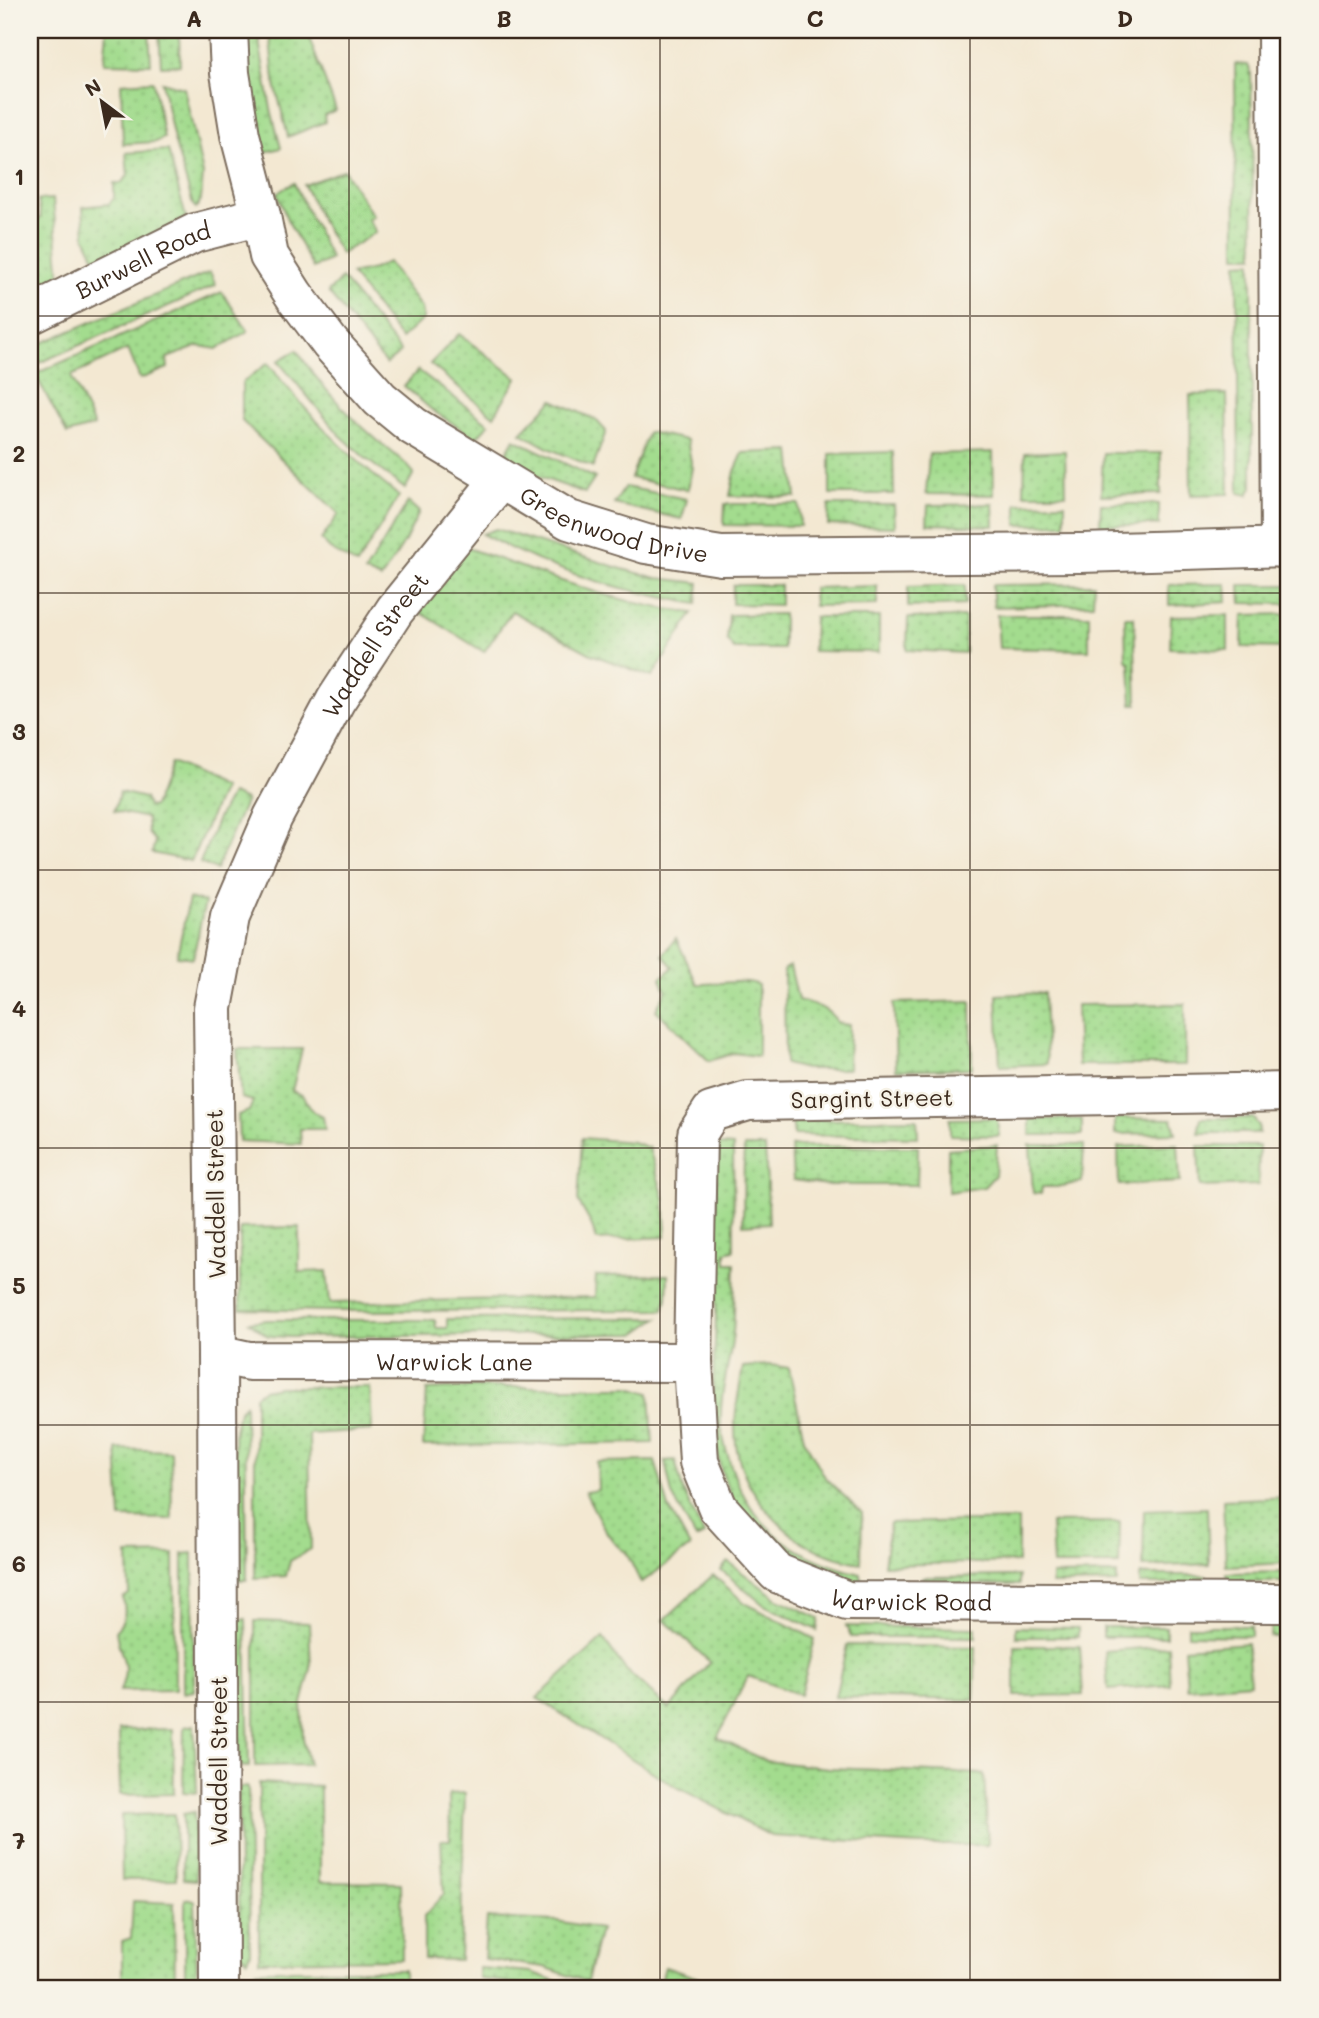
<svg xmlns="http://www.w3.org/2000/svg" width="1319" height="2018" viewBox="0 0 1319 2018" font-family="Mali,sans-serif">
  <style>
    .grass { fill: url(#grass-dots); stroke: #6f8356; stroke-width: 2 }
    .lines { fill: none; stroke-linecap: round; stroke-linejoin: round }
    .minor-casing { stroke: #7b6c5d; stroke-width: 42 }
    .minor { stroke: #fff; stroke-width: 38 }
    .grid { fill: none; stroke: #3b2a1e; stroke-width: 2; stroke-opacity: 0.55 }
    .labels { text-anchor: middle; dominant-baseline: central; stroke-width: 5; stroke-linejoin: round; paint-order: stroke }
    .street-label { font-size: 23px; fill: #3b2a1e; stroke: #f7f3e8 }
    .neatline { fill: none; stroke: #3b2a1e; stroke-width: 2.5 }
    .grid-label { font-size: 23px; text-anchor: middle; font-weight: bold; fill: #3b2a1e }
  </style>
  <defs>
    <pattern id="grass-dots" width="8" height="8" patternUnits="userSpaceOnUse" patternTransform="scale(1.75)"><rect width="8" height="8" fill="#a3dc8e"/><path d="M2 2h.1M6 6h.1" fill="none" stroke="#8dbd7a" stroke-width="1.8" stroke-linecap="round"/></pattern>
  </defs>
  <rect width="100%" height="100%" fill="#f7f3e8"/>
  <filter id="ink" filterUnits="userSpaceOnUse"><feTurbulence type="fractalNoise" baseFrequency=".0143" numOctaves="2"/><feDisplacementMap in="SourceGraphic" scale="14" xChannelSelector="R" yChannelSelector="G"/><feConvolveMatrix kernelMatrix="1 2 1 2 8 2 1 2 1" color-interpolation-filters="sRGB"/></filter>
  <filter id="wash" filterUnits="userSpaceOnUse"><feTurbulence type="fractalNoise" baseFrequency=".00686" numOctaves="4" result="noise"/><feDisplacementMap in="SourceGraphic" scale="28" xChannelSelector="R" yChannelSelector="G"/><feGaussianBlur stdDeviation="1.57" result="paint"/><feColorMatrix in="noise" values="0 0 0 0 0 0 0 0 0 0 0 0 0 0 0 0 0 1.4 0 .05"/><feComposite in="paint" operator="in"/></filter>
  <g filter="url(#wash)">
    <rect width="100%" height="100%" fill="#f3e8d2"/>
    <g class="grass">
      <polygon points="107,30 149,30 151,64 104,63"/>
      <polygon points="159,30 179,30 180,65 161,66"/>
      <polygon points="252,30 257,30 271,109 281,148 261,153 240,38"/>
      <polygon points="269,30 306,30 336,110 324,115 325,122 288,137 274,80"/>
      <polygon points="1235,64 1248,65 1251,73 1254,256 1236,256"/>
      <polygon points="153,81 164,138 156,142 123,144 121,83"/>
      <polygon points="162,82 184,88 203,174 201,200 196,208 193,205 174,140"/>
      <polygon points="168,150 186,218 98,264 85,237 83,207 109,204 114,197 114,183 121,183 128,176 126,153"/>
      <polygon points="344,170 373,216 368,219 376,232 341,254 323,224 304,185"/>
      <polygon points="294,183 331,259 313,268 287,219 277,193"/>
      <polygon points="53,199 60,279 43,288 36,266 32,222 41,217 38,200"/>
      <polygon points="388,262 421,308 423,319 401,339 351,274 374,269"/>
      <polygon points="1252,262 1252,487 1248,495 1239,493 1237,263"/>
      <polygon points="210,272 216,285 30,367 30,348"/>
      <polygon points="342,278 401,352 386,364 328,292"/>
      <polygon points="222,292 248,331 217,349 199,346 167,358 168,368 140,379 128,349 71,376 94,426 67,434 35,374"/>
      <polygon points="459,334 517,378 494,416 430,364"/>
      <path d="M297 350C318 384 347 414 377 440 390 451 404 460 414 473L405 489 365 458 339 434 278 361Z"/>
      <path d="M268 363C306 413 349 457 399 496L357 565 330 549 321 540 339 514 242 421V383Z"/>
      <polygon points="418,370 489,424 476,438 433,411 404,386"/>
      <polygon points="1227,394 1229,494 1191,495 1190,395"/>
      <polygon points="553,400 596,420 606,431 593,467 548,448 521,433"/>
      <polygon points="648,432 687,440 692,467 688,490 631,478"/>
      <polygon points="514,439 595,478 585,493 537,476 504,457"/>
      <polygon points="791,451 796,497 730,496 735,471 743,453"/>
      <polygon points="1065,451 1066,494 1024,494 1025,453"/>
      <polygon points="893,452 894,494 830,494 830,454"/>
      <polygon points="993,452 994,495 926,494 929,454"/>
      <polygon points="1103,453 1161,453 1161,494 1101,495"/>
      <polygon points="625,487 687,499 682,519 614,504"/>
      <polygon points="408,502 419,512 405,541 381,579 365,572"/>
      <polygon points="1065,503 1065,524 1017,525 1017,504"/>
      <polygon points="725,504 799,504 800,526 724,525"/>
      <polygon points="993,504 994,526 927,524 928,505"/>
      <polygon points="1101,504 1159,504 1159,525 1100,525"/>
      <polygon points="829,505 894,505 895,527 828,525"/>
      <path d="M496 529 622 569 657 578 699 583 697 604C619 590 552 572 482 534Z"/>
      <path d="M464 547C539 572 613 604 693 613L652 677 591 654 512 611 484 652 420 612Z"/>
      <polygon points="1094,584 1093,604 994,607 992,585"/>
      <polygon points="1226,584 1227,602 1169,605 1169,585"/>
      <polygon points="733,585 780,585 780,605 732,604"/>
      <polygon points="965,585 965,605 908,607 908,587"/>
      <polygon points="1289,585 1289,604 1241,603 1240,585"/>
      <polygon points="877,586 877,605 814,606 813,588"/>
      <polygon points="783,614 783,649 734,649 727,640 729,615"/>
      <polygon points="1289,614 1289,648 1242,647 1243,615"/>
      <polygon points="997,615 1089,615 1089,650 999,648"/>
      <polygon points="1228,615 1228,650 1170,648 1171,616"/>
      <polygon points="814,617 879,617 879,652 813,651"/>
      <polygon points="965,617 965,653 907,650 908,618"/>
      <polygon points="1125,617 1134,617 1137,704 1132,704 1130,663 1126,660"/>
      <polygon points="170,763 223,788 191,861 152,853 155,841 148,833 147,818 114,811 120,792 145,798 148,807 154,806"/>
      <polygon points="231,794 246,800 216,870 200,863 218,818"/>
      <polygon points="189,899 205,902 193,958 177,956"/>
      <path d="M676 938 697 984C714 985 747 978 758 985V1056L734 1053 709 1061 656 1010 666 991 661 978 673 967 663 955Z"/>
      <path d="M790 966 798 1000C814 1004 829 1008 838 1023L849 1025 848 1069H805L785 1064 784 969Z"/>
      <polygon points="1044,993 1047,1064 1000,1066 997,995"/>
      <polygon points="971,1001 972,1068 896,1070 894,1003"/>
      <polygon points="1185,1004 1185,1065 1078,1065 1076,1005"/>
      <polygon points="237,1049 302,1049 292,1091 302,1095 313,1112 323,1117 325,1129 300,1129 301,1144 239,1141 238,1115 249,1111 253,1101 241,1098"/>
      <polygon points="997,1118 999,1136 950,1135 950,1119"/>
      <polygon points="1115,1118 1172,1119 1176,1133 1115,1134"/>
      <polygon points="1201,1118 1253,1118 1259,1126 1259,1133 1198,1133"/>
      <polygon points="917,1119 918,1137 794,1135 792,1120"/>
      <rect x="1030" y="1119" width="52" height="16"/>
      <polygon points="582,1138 633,1142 649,1148 664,1198 666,1237 597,1240 590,1222 578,1201"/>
      <polygon points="1178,1144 1180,1182 1119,1185 1118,1147"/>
      <path d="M719 1145 733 1146 734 1250 726 1252V1263H735C734 1287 735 1310 733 1333 730 1363 719 1394 721 1424 722 1438 727 1453 731 1466 752 1529 798 1559 861 1574V1584C817 1575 787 1562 757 1527 749 1518 738 1509 733 1499 703 1442 715 1377 716 1315 717 1264 716 1212 716 1161Z"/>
      <polygon points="997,1145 995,1175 984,1187 948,1192 948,1149"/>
      <polygon points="1030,1145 1084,1145 1082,1182 1057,1187 1042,1187 1041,1194 1033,1193"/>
      <polygon points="791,1146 918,1147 917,1185 826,1185 793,1180"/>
      <polygon points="1198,1146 1259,1146 1258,1185 1200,1187"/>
      <polygon points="744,1147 765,1147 769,1223 743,1225"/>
      <polygon points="299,1227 299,1272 327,1271 330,1303 595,1297 596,1276 668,1275 667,1299 663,1310 328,1311 240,1309 240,1228"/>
      <polygon points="658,1318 635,1334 291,1337 268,1336 249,1322 268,1320 435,1320 436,1328 447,1328 447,1319"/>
      <path d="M771 1365 789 1368 804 1439 826 1479 862 1513 861 1563C850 1561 839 1559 829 1555 778 1536 734 1482 735 1427 735 1407 740 1387 743 1367Z"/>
      <polygon points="279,1387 370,1387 372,1430 309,1434 311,1549 290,1561 286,1576 255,1578 255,1396 263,1390"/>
      <polygon points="474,1387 631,1387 650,1393 653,1443 423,1446 427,1390"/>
      <polygon points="245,1405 247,1580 237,1580 234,1435 239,1411"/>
      <polygon points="117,1449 171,1451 172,1519 121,1518"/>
      <polygon points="675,1460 683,1491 704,1535 696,1539 672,1495 665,1461"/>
      <path d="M655 1461 669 1508 690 1547 641 1583 626 1552C609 1545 594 1508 585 1492L598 1490 597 1462Z"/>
      <polygon points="1288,1497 1289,1563 1226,1566 1223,1500"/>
      <polygon points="1207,1508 1209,1564 1143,1567 1144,1510"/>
      <polygon points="1018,1520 1018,1562 884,1565 890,1523"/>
      <polygon points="1120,1522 1119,1565 1053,1565 1051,1523"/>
      <polygon points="193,1553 194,1691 183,1693 183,1554"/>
      <path d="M174 1554 175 1690 120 1691C132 1659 119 1660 116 1630 126 1620 126 1612 123 1598L129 1594 128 1555Z"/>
      <polygon points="728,1562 778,1599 819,1618 817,1630 764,1605 721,1570"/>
      <polygon points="1289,1572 1289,1582 1228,1582 1227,1573"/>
      <polygon points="1117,1574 1117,1583 1052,1584 1052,1575"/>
      <polygon points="713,1575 745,1603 815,1639 800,1695 748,1676 717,1738 766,1761 829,1768 984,1774 988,1845 921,1845 771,1836 673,1785 537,1698 603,1638 625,1669 669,1709 710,1662 664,1620"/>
      <polygon points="1140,1575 1206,1575 1205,1584 1140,1584"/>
      <polygon points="1019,1576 1019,1585 924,1584 923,1577"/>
      <polygon points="246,1619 249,1767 239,1766 236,1621"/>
      <polygon points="255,1621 309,1623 311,1669 302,1703 303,1739 309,1765 255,1766"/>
      <polygon points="846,1626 976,1628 976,1637 851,1637"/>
      <polygon points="1188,1626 1251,1626 1251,1636 1188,1635"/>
      <polygon points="1271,1626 1289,1626 1289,1637 1270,1637"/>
      <polygon points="1016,1627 1078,1628 1078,1637 1016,1637"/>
      <rect x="1103" y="1627" width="63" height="10"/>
      <polygon points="1247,1643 1250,1683 1187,1688 1184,1648"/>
      <polygon points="847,1645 976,1647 974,1700 835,1697"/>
      <polygon points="1015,1646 1080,1646 1083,1695 1015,1696"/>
      <polygon points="1168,1646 1170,1685 1108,1690 1105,1651"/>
      <polygon points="1289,1647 1289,1687 1278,1688 1275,1648"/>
      <polygon points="194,1725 197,1793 183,1792 184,1727"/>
      <polygon points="173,1729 174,1794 120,1795 119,1730"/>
      <polygon points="259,1783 320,1786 320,1882 401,1883 402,1959 259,1961"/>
      <polygon points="248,1787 250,1952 247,1960 240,1952 238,1788"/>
      <polygon points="465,1793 460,1960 424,1959 424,1916 444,1894 441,1840 450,1840 449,1794"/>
      <polygon points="194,1812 196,1880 183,1879 183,1814"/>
      <polygon points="175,1814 176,1879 122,1880 121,1815"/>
      <polygon points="185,1899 195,1901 197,1988 185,1988"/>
      <polygon points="133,1901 174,1903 175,1988 122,1988 122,1941 131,1938"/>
      <polygon points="487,1918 557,1921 600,1929 587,1982 544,1967 484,1959"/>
      <polygon points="665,1967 716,1984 720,1988 659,1988"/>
      <path d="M479 1968 531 1972 574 1988C542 1988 511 1982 479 1979Z"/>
      <polygon points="257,1970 404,1970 404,1979 270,1979"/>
    </g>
  </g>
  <g filter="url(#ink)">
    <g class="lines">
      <defs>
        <g id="minor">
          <path id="s1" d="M228 30 230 73 240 135 261 216 269 256 294 295 330 343 380 399 413 426 569 520 646 544 721 556 1081 553 1289 547"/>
          <polyline points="1277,30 1280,548"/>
          <path id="s2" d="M30 315 195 233 261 216"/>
          <path id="s3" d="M1289 1092 748 1101 711 1112 697 1134 693 1362 699 1462 718 1508 777 1573 847 1601 1289 1603"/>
          <path id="s4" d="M217 1354 249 1361 693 1362"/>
          <path id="s5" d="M219 1988 217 1354 213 1008 230 917 273 817 336 700 395 610 500 480"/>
        </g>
      </defs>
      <use href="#minor" class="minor-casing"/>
      <use href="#minor" class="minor"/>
    </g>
  </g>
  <path class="grid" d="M349 30V1988M660 30V1988M970 30V1988M30 316H1289M30 593H1289M30 870H1289M30 1148H1289M30 1425H1289M30 1702H1289"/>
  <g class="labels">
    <g class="street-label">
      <text stroke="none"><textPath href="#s2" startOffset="126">Burwell Road</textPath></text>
      <text stroke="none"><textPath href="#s1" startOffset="681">Greenwood Drive</textPath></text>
      <text stroke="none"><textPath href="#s5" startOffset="1382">Waddell Street</textPath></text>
      <text transform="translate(872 1098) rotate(-1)">Sargint Street</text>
      <text transform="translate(215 1194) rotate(-91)">Waddell Street</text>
      <text stroke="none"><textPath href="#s4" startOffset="238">Warwick Lane</textPath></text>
      <text stroke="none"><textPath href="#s3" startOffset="1211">Warwick Road</textPath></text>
      <text transform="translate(218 1761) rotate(-90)">Waddell Street</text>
    </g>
  </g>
  <rect width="1319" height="2018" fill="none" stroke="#f7f3e8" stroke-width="77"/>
  <g transform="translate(102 102) rotate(328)" stroke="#f7f3e8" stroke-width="5" paint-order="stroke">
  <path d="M0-5L12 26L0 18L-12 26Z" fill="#3b2a1e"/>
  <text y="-10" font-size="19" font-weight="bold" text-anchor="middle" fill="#3b2a1e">N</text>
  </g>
  <rect x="38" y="38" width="1242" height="1942" class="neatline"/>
  <g class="grid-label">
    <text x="194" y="27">A</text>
    <text x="504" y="27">B</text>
    <text x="815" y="27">C</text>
    <text x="1125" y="27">D</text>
    <text x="19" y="185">1</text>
    <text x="19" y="462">2</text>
    <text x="19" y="740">3</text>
    <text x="19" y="1017">4</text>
    <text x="19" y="1294">5</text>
    <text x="19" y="1572">6</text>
    <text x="19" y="1849">7</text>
  </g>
</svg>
